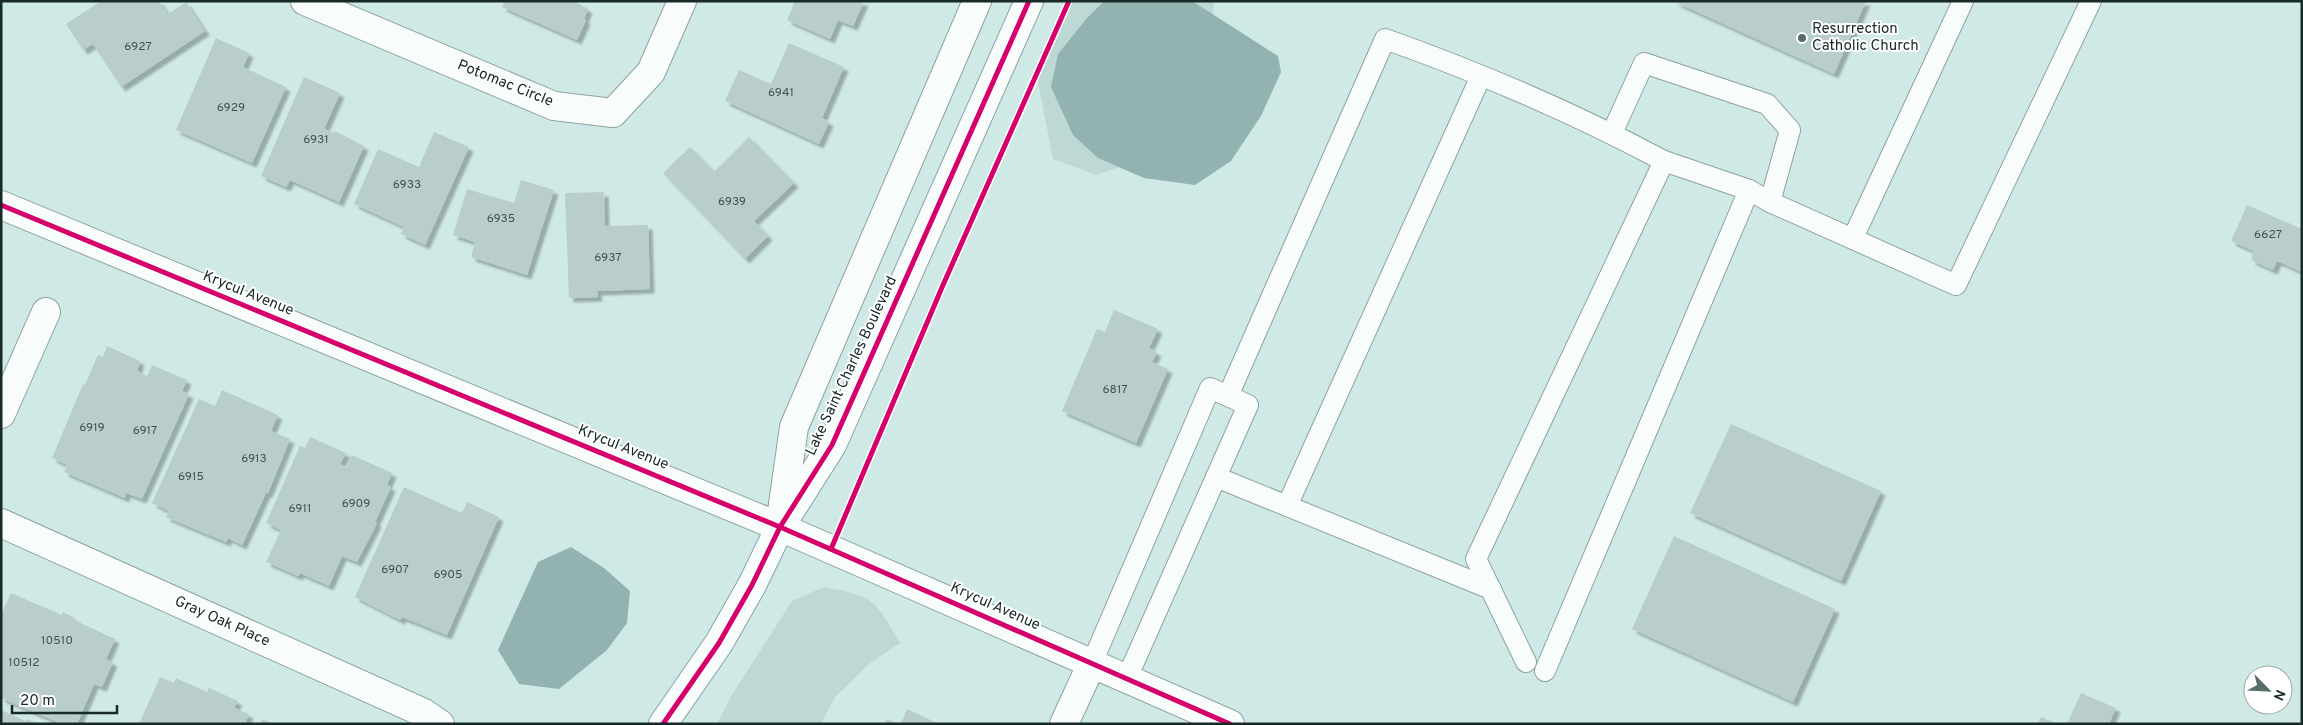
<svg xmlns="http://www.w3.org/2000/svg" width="2303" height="725" viewBox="0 0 2303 725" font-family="Overpass,sans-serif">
	<defs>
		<filter id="shadow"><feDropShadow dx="4.5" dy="4.5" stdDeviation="1" flood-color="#0004"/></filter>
	</defs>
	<rect width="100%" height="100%" fill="#cfe9e7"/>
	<g fill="#bed8d6">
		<path d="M 1071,1 L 1104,1 L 1087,18 L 1098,158 L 1119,167 L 1096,175 L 1053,159 L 1037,77 Z"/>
		<path d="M 1192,1 L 1214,1 L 1213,15 Z"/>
		<path d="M 824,587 C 874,596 875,599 900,643 L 869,664 L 835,697 L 821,724 L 717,724 L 733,693 L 792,601 Z"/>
	</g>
	<g fill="#92b3b0">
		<path d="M 1104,1 L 1192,1 L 1278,56 L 1281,72 L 1261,116 L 1231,161 L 1195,185 L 1144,178 L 1098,158 L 1073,135 L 1051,87 L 1058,54 L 1087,18 Z"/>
		<path d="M 571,547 L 604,568 L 630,591 L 627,623 L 607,650 L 559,689 L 519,684 L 498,650 L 538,562 Z"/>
	</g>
	<g fill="#b9cecc" filter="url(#shadow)">
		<path d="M 101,1 L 159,1 L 168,14 L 186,2 L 205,31 L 121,87 L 93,44 L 83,50 L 66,24 Z"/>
		<path d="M 505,1 L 574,1 L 588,9 L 584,19 L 586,20 L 577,40 L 502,7 Z"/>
		<path d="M 795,1 L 864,1 L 853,26 L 838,20 L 830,39 L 787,20 Z"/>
		<path d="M 1673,1 L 1866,1 L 1834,74 Z"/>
		<path d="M 216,38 L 249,53 L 243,67 L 286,87 L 252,163 L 176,130 Z"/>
		<path d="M 789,43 L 844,67 L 822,118 L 829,122 L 819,144 L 725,101 L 739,70 L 771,84 Z"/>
		<path d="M 304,77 L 340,93 L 324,129 L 334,133 L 335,131 L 364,146 L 339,202 L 290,180 L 286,187 L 261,176 Z"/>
		<path d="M 434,132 L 469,147 L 425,245 L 401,234 L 404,227 L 354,204 L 378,149 L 419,167 Z"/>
		<path d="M 749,137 L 794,183 L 754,221 L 768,236 L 745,259 L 663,173 L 690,147 L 714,172 Z"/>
		<path d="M 521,180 L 554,190 L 527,275 L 471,257 L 475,242 L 453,235 L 467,189 L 514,203 Z"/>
		<path d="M 604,192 L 605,226 L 648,225 L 650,289 L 597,291 L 598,297 L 569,298 L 565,193 Z"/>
		<path d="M 2247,205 L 2302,229 L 2302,272 L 2277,261 L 2273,270 L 2251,260 L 2254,251 L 2231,241 Z"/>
		<path d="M 1114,310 L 1158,329 L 1149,348 L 1157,352 L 1152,362 L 1168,369 L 1136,443 L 1062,411 L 1097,329 L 1105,332 Z"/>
		<path d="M 107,346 L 140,361 L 137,371 L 147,376 L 152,365 L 187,380 L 182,391 L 189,394 L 142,499 L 126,493 L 125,498 L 64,472 L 67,465 L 52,458 L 83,384 L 85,385 L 98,355 L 103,357 Z"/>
		<path d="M 222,390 L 278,415 L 271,431 L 290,439 L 268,493 L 266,493 L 242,545 L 228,538 L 226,542 L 166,517 L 169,511 L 152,503 L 199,399 L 215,406 Z"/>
		<path d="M 1731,424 L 1881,491 L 1841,581 L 1690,513 Z"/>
		<path d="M 310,437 L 346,453 L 340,464 L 347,467 L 352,455 L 392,473 L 387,485 L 391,487 L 375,522 L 377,523 L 357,562 L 342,556 L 329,586 L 300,573 L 298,576 L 266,562 L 281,530 L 266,523 L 300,446 L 305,448 Z"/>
		<path d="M 404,487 L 462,513 L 467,502 L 499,517 L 447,635 L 402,617 L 400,620 L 355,597 Z"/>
		<path d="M 1674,536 L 1835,609 L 1793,702 L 1632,629 Z"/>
		<path d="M 11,593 L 62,615 L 63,612 L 75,618 L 74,620 L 115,639 L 106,659 L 113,662 L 102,687 L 94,684 L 77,724 L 62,724 L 1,698 L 1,610 L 3,611 Z"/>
		<path d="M 160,677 L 174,683 L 176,678 L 207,692 L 209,688 L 238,701 L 234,708 L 249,714 L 245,724 L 139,724 Z"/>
		<path d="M 2081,693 L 2116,708 L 2109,724 L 2067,724 Z"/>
		<path d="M 907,709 L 939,724 L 901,724 Z"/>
		<path d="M 1,710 L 26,721 L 27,719 L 38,724 L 1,724 Z"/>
		<path d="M 2041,717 L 2057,724 L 2038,724 Z"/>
		<path d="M 262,719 L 273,724 L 260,724 Z"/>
		<path d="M 887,719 L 899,724 L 885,724 Z"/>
	</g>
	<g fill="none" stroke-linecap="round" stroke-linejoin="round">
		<defs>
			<g id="service">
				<path d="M 1612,133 L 1644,63 L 1767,104 L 1790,130 L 1770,202"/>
				<path d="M 1749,190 L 1770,202 L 1956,285 L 2091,1"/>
				<path d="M 1853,238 L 1963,1"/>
				<path d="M 1228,396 L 1385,39 C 1481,73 1574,113 1664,161"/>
				<path d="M 1216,477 L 1491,589"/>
				<path d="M 1287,506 L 1481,76"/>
				<path d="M 1526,662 L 1476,559 L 1664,161 L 1749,190 L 1545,671"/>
				<path d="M 1092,663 L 1210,388 L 1248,405 L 1127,678"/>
			</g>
			<g id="minor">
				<path d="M 305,1 L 554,106 L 613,113 L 651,72 L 682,1"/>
				<path d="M 1,414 L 46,312"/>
				<path d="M 781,518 L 794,427 L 977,1"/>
				<path d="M 1,523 L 424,713 L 440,724"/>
				<path d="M 663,724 L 719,643 L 752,585 L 780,527 L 832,445 L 1029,1"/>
				<path d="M 1064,724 L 1092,663"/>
			</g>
			<path id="tertiary" d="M 1,205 L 780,527 L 1230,724"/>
		</defs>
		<use href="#service" stroke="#8ea2a1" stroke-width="22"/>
		<use href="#minor" stroke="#8ea2a1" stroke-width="30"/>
		<use href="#tertiary" stroke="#8ea2a1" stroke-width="30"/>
		<use href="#service" stroke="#f8fcfb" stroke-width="20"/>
		<use href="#minor" stroke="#f8fcfb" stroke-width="28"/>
		<use href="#tertiary" stroke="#f8fcfb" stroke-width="28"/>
		<defs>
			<g id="cycleway">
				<path d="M 1,205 L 780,527 L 1230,724"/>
				<path d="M 831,549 L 943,285 L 1069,1"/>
				<path d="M 663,724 L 719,643 L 752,585 L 780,527 L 832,445 L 1029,1"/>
			</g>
		</defs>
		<use href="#cycleway" stroke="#fff" stroke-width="8"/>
		<use href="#cycleway" stroke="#d6006c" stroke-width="5"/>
	</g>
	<circle fill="#576d6b" stroke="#fff" stroke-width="2" cx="1802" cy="38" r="5"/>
	<g text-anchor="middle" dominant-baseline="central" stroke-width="4" stroke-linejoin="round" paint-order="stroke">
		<g font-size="12" fill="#405351">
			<text x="138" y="47">6927</text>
			<text x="781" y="93">6941</text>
			<text x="231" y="108">6929</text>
			<text x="316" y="140">6931</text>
			<text x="407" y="185">6933</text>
			<text x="732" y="202">6939</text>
			<text x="501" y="219">6935</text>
			<text x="2268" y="235">6627</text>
			<text x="608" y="258">6937</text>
			<text x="1115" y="390">6817</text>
			<text x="92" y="428">6919</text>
			<text x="145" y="431">6917</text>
			<text x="254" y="459">6913</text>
			<text x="191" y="477">6915</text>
			<text x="356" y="504">6909</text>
			<text x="300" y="509">6911</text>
			<text x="395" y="570">6907</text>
			<text x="448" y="575">6905</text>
			<text x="57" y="641">10510</text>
			<text x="24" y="663">10512</text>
		</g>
		<g font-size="15" fill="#172a28" stroke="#fff" text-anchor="start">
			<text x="1812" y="29">Resurrection<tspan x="1812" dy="17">Catholic Church</tspan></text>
		</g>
		<g font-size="15" fill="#172a28" stroke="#fff">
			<text transform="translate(505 84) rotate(22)">Potomac Circle</text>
			<text transform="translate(248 294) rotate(22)">Krycul Avenue</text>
			<text transform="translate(852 366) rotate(-65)">Lake Saint Charles Boulevard</text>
			<text transform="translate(623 448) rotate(22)">Krycul Avenue</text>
			<text transform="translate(995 607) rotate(24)">Krycul Avenue</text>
			<text transform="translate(222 622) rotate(24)">Gray Oak Place</text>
		</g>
	</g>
	<rect width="2303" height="725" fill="none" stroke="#172a28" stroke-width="5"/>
	<g transform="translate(2268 690) rotate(114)"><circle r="24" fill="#ffffff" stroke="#a2aaa9"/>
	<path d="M0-4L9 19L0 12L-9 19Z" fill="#576d6b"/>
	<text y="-8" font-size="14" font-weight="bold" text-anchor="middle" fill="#172a28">N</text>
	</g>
	<path d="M12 705v8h105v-8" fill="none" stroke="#172a28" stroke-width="2.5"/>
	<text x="20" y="705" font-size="15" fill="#172a28" stroke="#ffffff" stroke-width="4" paint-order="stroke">20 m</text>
</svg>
